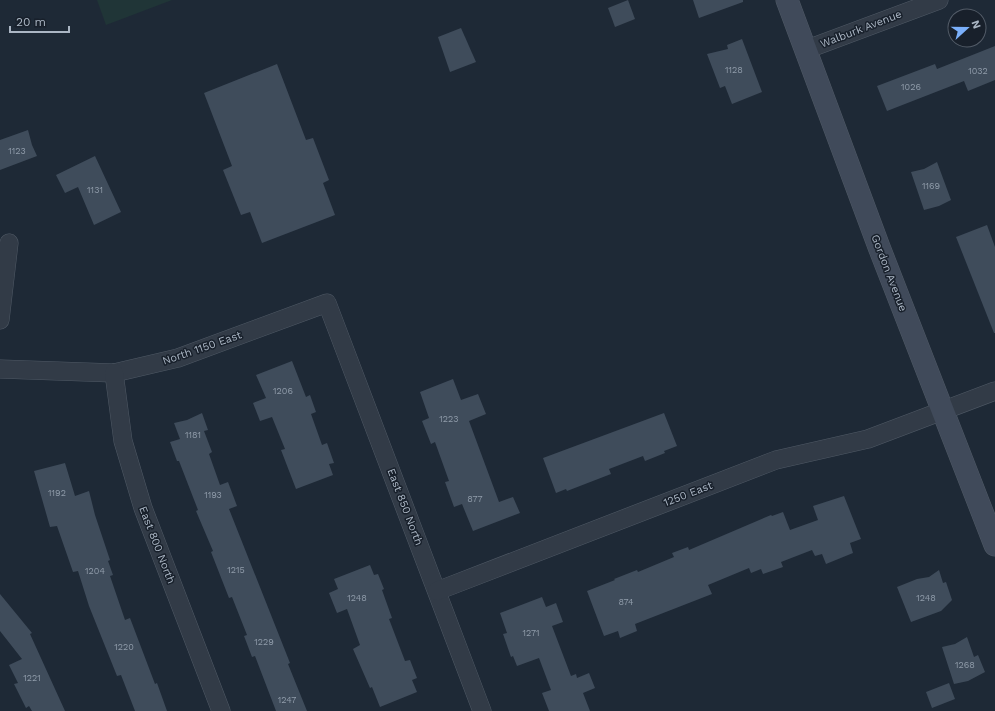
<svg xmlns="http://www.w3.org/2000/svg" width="995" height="711" viewBox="0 0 995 711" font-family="'Work Sans',sans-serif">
	<rect width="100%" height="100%" fill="#1e2936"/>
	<path fill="#203537" d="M 97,0 L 172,0 L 106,25 Z"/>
	<g fill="#3f4c5b">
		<path d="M 628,0 L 635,19 L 615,27 L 608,8 Z"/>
		<path d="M 693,0 L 743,0 L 743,2 L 699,18 Z"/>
		<path d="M 461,28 L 476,62 L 450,72 L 438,37 Z"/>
		<path d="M 742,39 L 762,92 L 732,104 L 725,86 L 720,88 L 707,54 L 728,49 L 727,45 Z"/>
		<path d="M 995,46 L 995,80 L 968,91 L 964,81 L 887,111 L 877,86 L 935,64 L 937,69 Z"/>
		<path d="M 277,64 L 306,140 L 313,138 L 329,180 L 323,183 L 335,215 L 262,243 L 250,212 L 241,215 L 223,170 L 232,166 L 204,93 Z"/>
		<path d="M 28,130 L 32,145 L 37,156 L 0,170 L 0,140 Z"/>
		<path d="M 95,156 L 121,212 L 94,225 L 78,187 L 65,193 L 56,175 Z"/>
		<path d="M 937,162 L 951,200 L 939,206 L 924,210 L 911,172 L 924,169 Z"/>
		<path d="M 987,225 L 995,247 L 995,333 L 994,333 L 956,237 Z"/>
		<path d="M 292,361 L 306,397 L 310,395 L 316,412 L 311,414 L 322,445 L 327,443 L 334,463 L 329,464 L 333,475 L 296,489 L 281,450 L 285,449 L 272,417 L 260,421 L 253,403 L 266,398 L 256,375 Z"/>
		<path d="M 453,379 L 461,400 L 478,394 L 486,414 L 469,421 L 499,502 L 513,497 L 520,513 L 473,531 L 462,504 L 454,507 L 445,482 L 449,481 L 435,442 L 431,444 L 422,421 L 429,418 L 420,392 Z"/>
		<path d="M 202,413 L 208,430 L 204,431 L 212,452 L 209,454 L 220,485 L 228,482 L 237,506 L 229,509 L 290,663 L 288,664 L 307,711 L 276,711 L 255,656 L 252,657 L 244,636 L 247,635 L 232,597 L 229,598 L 211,552 L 213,551 L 196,511 L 198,510 L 179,461 L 177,461 L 170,442 L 180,439 L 174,423 L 187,420 Z"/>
		<path d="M 664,413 L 677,446 L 664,451 L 665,453 L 645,461 L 643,456 L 609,469 L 611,474 L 567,491 L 566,489 L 556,493 L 543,458 Z"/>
		<path d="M 65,463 L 75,496 L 89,491 L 95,515 L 110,560 L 108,561 L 113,575 L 110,576 L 125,620 L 130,618 L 155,684 L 157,683 L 167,711 L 135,711 L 121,675 L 117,676 L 89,606 L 78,571 L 73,572 L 57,526 L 50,527 L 34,471 Z"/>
		<path d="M 844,496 L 861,539 L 850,543 L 853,553 L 826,564 L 822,554 L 815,556 L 812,550 L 781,562 L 783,567 L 763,574 L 761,569 L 751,573 L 749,568 L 708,585 L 712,594 L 635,624 L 637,631 L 620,638 L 618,631 L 604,636 L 587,591 L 615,580 L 614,579 L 637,570 L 638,572 L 674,557 L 672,553 L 688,547 L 689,550 L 771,515 L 772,516 L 783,512 L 790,530 L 818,520 L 813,506 Z"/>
		<path d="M 370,565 L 374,575 L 378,574 L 384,589 L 382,590 L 392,618 L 389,619 L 405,661 L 410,660 L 417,678 L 412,680 L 417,692 L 380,707 L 372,687 L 370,688 L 353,649 L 360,645 L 347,609 L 337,613 L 329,593 L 338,589 L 334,579 Z"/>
		<path d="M 939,570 L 943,583 L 946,582 L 952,600 L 941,611 L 911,622 L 897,587 L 917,579 L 929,577 Z"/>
		<path d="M 0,594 L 32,633 L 30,634 L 65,711 L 32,711 L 29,706 L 26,708 L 14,684 L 18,683 L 9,665 L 22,659 L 0,631 Z"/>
		<path d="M 542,597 L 546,607 L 556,603 L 563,622 L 552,626 L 571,676 L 576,674 L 577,678 L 589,673 L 595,688 L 583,693 L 590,711 L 549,711 L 542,693 L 551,690 L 539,658 L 517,666 L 513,656 L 511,657 L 503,634 L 507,633 L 500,613 Z"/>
		<path d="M 967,637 L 974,657 L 978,655 L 985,672 L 968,681 L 954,684 L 942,647 L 955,644 Z"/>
		<path d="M 949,683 L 955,699 L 932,708 L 926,692 Z"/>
	</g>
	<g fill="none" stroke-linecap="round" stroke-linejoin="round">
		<defs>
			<g id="minor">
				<path d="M 805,50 L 939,0"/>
				<path d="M 0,320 L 9,243"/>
				<path d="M 0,369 L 114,373 L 178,358 L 327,303 L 482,711"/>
				<path d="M 114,373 L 123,441 L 143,508 L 221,711"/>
				<path d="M 437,591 L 776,460 L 868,439 L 995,391"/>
			</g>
			<path id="secondary" d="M 787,0 L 879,247 L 995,545"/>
		</defs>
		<use href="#minor" stroke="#4f5965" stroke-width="19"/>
		<use href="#secondary" stroke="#4f5965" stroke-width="23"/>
		<use href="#minor" stroke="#323b47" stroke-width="18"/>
		<use href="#secondary" stroke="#404a5a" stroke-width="22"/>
	</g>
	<g text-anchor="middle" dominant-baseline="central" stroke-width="3" stroke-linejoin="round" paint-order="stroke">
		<g font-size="9" fill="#909caa">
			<text x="734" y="70">1128</text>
			<text x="978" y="71">1032</text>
			<text x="911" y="87">1026</text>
			<text x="17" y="151">1123</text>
			<text x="931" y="186">1169</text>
			<text x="95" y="190">1131</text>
			<text x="283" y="391">1206</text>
			<text x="449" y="419">1223</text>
			<text x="193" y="435">1181</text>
			<text x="57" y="493">1192</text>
			<text x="213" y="495">1193</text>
			<text x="475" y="499">877</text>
			<text x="236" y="570">1215</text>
			<text x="95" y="571">1204</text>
			<text x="357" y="598">1248</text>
			<text x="926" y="598">1248</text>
			<text x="626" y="602">874</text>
			<text x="531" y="633">1271</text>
			<text x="264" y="642">1229</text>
			<text x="124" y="647">1220</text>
			<text x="965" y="665">1268</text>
			<text x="32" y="678">1221</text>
			<text x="287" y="700">1247</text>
		</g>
		<g font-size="11" fill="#abb6c4" stroke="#18202b">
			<text transform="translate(861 29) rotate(-21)">Walburk Avenue</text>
			<text transform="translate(889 273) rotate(69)">Gordon Avenue</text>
			<text transform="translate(202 348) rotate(-19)">North 1150 East</text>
			<text transform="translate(688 494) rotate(-21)">1250 East</text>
			<text transform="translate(405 507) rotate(69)">East 850 North</text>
			<text transform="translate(157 545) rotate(69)">East 800 North</text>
		</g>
	</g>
	<g transform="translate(967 28) rotate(69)"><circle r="19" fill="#18202b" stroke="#535c68"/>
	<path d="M0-3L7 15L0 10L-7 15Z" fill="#7aaffa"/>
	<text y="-6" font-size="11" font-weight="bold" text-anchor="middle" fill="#abb6c4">N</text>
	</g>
	<path d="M10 26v6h59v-6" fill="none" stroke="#abb6c4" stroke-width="2"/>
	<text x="16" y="26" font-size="12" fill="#abb6c4" stroke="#18202b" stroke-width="3" paint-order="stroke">20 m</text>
</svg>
